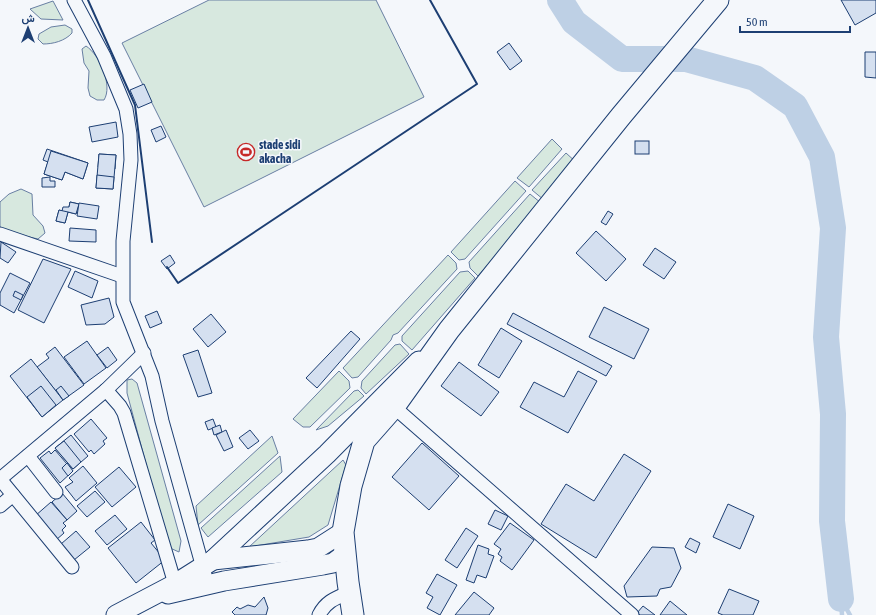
<svg xmlns="http://www.w3.org/2000/svg" width="876" height="615" viewBox="0 0 876 615" font-family="'Asap Condensed',Vazirmatn,sans-serif">
	<rect width="100%" height="100%" fill="#f4f7fb"/>
	<g fill="#d7e8df" stroke="#687fa3">
		<path d="M 209,0 L 376,0 L 424,97 L 204,207 L 122,43 Z"/>
		<path d="M 53,1 L 63,20 L 41,19 L 30,9 Z"/>
		<path d="M 65,25 L 72,29 L 72,33 C 65,41 53,44 43,44 L 38,39 L 39,34 L 51,27 Z"/>
		<path d="M 86,46 C 100,55 113,86 104,100 L 97,100 L 90,96 L 88,88 L 89,71 L 84,63 L 82,49 Z"/>
		<path d="M 552,139 L 562,149 L 529,187 L 517,178 Z"/>
		<path d="M 566,153 L 577,163 L 544,200 L 532,190 Z"/>
		<path d="M 515,181 L 526,191 L 465,259 L 459,260 L 451,252 Z"/>
		<path d="M 21,189 L 32,194 L 33,215 L 43,226 L 45,233 L 38,239 L 12,233 L 0,227 L 0,202 L 9,194 Z"/>
		<path d="M 530,194 L 541,203 L 478,276 L 470,268 L 469,262 Z"/>
		<path d="M 448,255 L 456,263 L 457,269 L 398,333 L 393,335 L 391,340 L 358,377 L 352,378 L 343,368 Z"/>
		<path d="M 468,271 L 475,278 L 412,350 L 402,341 L 402,336 L 460,272 Z"/>
		<path d="M 400,344 L 409,354 L 366,394 L 361,388 L 362,381 L 395,345 Z"/>
		<path d="M 339,371 L 349,381 L 350,388 L 310,427 L 303,427 L 293,419 Z"/>
		<path d="M 132,379 L 137,383 L 181,541 L 179,552 L 170,548 L 167,542 L 127,393 L 127,380 Z"/>
		<path d="M 358,390 L 364,396 L 328,426 L 316,430 L 354,391 Z"/>
		<path d="M 272,436 L 278,453 L 198,525 L 196,506 Z"/>
		<path d="M 280,456 L 282,472 L 208,537 L 201,528 Z"/>
		<path d="M 343,460 L 346,465 L 328,525 L 309,537 L 249,547 Z"/>
	</g>
	<g fill="none" stroke-linecap="round" stroke-linejoin="round">
		<g stroke="#bed0e5" stroke-width="4.5">
			<path d="M 841,599 L 850,615"/>
			<path d="M 841,601 L 842,615"/>
		</g>
		<path stroke="#bed0e5" stroke-width="26" d="M 560,0 L 574,22 L 622,59 L 686,59 L 755,78 L 795,106 L 822,157 L 833,228 L 826,337 L 833,414 L 832,521 L 841,599"/>
	</g>
	<g fill="#d5e0f0" stroke="#1d3f73">
		<path d="M 841,0 L 876,0 L 876,13 L 855,25 Z"/>
		<path d="M 509,43 L 522,61 L 510,70 L 497,52 Z"/>
		<path d="M 865,52 L 876,52 L 876,78 L 865,77 Z"/>
		<path d="M 144,84 L 152,102 L 138,108 L 130,90 Z"/>
		<path d="M 116,122 L 118,137 L 92,142 L 89,127 Z"/>
		<path d="M 161,126 L 166,137 L 156,142 L 151,130 Z"/>
		<rect x="635" y="141" width="14" height="13"/>
		<path d="M 47,149 L 88,163 L 83,179 L 65,172 L 62,180 L 44,174 L 48,162 L 43,160 Z"/>
		<path d="M 51,151 L 88,163 L 83,179 L 65,172 L 62,180 L 44,174 Z"/>
		<path d="M 99,154 L 116,155 L 115,169 L 98,167 Z"/>
		<path d="M 99,154 L 116,155 L 113,189 L 96,188 Z"/>
		<path d="M 97,175 L 114,177 L 113,189 L 96,188 Z"/>
		<path d="M 50,177 L 50,181 L 55,181 L 55,187 L 42,187 L 42,178 Z"/>
		<path d="M 70,202 L 79,204 L 76,214 L 68,212 Z"/>
		<path d="M 70,202 L 79,204 L 76,214 L 68,212 L 65,223 L 56,221 L 59,210 L 62,211 L 63,207 L 69,207 Z"/>
		<path d="M 79,203 L 99,206 L 97,219 L 77,216 Z"/>
		<path d="M 59,210 L 68,212 L 65,223 L 56,221 Z"/>
		<path d="M 608,211 L 613,214 L 606,225 L 601,222 Z"/>
		<path d="M 70,228 L 96,230 L 96,242 L 69,241 Z"/>
		<path d="M 596,231 L 626,259 L 606,281 L 576,253 Z"/>
		<path d="M 1,242 L 16,252 L 8,263 L 0,258 Z"/>
		<path d="M 655,248 L 676,262 L 664,279 L 643,265 Z"/>
		<path d="M 170,255 L 175,263 L 167,269 L 161,261 Z"/>
		<path d="M 43,259 L 71,269 L 44,323 L 18,310 Z"/>
		<path d="M 75,271 L 98,281 L 92,298 L 68,287 Z"/>
		<path d="M 10,273 L 30,283 L 14,313 L 0,305 L 0,293 Z"/>
		<path d="M 15,291 L 23,295 L 21,300 L 13,296 Z"/>
		<path d="M 109,298 L 114,317 L 105,324 L 86,325 L 81,305 Z"/>
		<path d="M 604,307 L 649,329 L 634,359 L 589,337 Z"/>
		<path d="M 157,311 L 162,323 L 150,328 L 145,316 Z"/>
		<path d="M 513,313 L 612,366 L 606,376 L 507,324 Z"/>
		<path d="M 211,314 L 226,332 L 208,347 L 193,329 Z"/>
		<path d="M 501,328 L 522,341 L 499,378 L 478,365 Z"/>
		<path d="M 351,331 L 360,339 L 317,388 L 306,378 Z"/>
		<path d="M 87,341 L 106,368 L 84,384 L 64,357 Z"/>
		<path d="M 55,347 L 84,385 L 63,400 L 37,367 L 49,358 L 46,354 Z"/>
		<path d="M 108,347 L 117,360 L 107,368 L 97,355 Z"/>
		<path d="M 198,350 L 212,393 L 198,397 L 183,355 Z"/>
		<path d="M 31,359 L 63,400 L 42,417 L 10,376 Z"/>
		<path d="M 459,362 L 499,392 L 481,416 L 441,386 Z"/>
		<path d="M 578,371 L 597,381 L 568,433 L 520,407 L 534,382 L 564,397 Z"/>
		<path d="M 41,386 L 56,405 L 42,417 L 27,397 Z"/>
		<path d="M 61,386 L 69,396 L 63,400 L 56,390 Z"/>
		<path d="M 91,419 L 107,438 L 103,441 L 105,444 L 94,454 L 91,450 L 89,452 L 74,434 Z"/>
		<path d="M 213,419 L 216,427 L 208,430 L 205,422 Z"/>
		<path d="M 220,425 L 222,432 L 214,435 L 212,428 Z"/>
		<path d="M 226,430 L 233,447 L 224,451 L 216,435 Z"/>
		<path d="M 250,430 L 259,441 L 248,449 L 239,438 Z"/>
		<path d="M 71,435 L 88,456 L 73,469 L 55,448 Z"/>
		<path d="M 64,441 L 81,462 L 73,469 L 55,448 Z"/>
		<path d="M 422,443 L 459,476 L 429,510 L 392,477 Z"/>
		<path d="M 55,450 L 73,471 L 60,483 L 40,458 L 49,451 L 51,454 Z"/>
		<path d="M 624,454 L 651,471 L 596,558 L 541,524 L 566,484 L 594,501 Z"/>
		<path d="M 67,463 L 73,471 L 68,476 L 62,468 Z"/>
		<path d="M 83,466 L 97,483 L 76,501 L 65,487 L 73,482 L 69,478 Z"/>
		<path d="M 119,467 L 136,487 L 112,507 L 95,487 Z"/>
		<path d="M 95,491 L 105,502 L 87,517 L 77,506 Z"/>
		<path d="M 62,493 L 77,511 L 67,520 L 52,502 Z"/>
		<path d="M 51,502 L 67,520 L 63,523 L 66,526 L 62,530 L 64,533 L 56,540 L 35,516 Z"/>
		<path d="M 728,504 L 754,516 L 740,549 L 713,537 Z"/>
		<path d="M 495,510 L 508,516 L 501,530 L 488,524 Z"/>
		<path d="M 115,515 L 127,529 L 107,545 L 95,531 Z"/>
		<path d="M 141,522 L 155,540 L 151,543 L 165,560 L 136,583 L 108,548 Z"/>
		<path d="M 510,523 L 534,540 L 512,570 L 500,561 L 502,557 L 498,554 L 501,549 L 494,544 Z"/>
		<path d="M 466,528 L 478,536 L 457,568 L 445,560 Z"/>
		<path d="M 76,531 L 90,547 L 74,560 L 61,544 Z"/>
		<path d="M 690,538 L 700,543 L 696,553 L 685,547 Z"/>
		<path d="M 478,545 L 489,549 L 488,554 L 494,556 L 486,578 L 477,575 L 474,583 L 466,580 Z"/>
		<path d="M 652,547 L 674,548 L 681,568 L 671,587 L 660,589 L 657,596 L 627,597 L 624,586 Z"/>
		<path d="M 437,574 L 457,585 L 440,615 L 427,608 L 433,597 L 426,593 Z"/>
		<path d="M 729,589 L 759,601 L 753,615 L 723,615 L 718,613 Z"/>
		<path d="M 474,592 L 494,608 L 489,615 L 455,615 Z"/>
		<path d="M 264,597 L 268,608 L 266,615 L 235,615 L 232,612 L 237,607 L 240,609 L 248,605 L 255,607 Z"/>
		<path d="M 670,601 L 687,615 L 660,615 Z"/>
		<path d="M 643,606 L 655,615 L 640,615 L 637,613 Z"/>
	</g>
	<g fill="none" stroke-linecap="round" stroke-linejoin="round">
		<defs>
			<g id="street">
				<path d="M 74,0 L 104,56 L 126,109 L 130,134 L 131,160 L 123,241 L 123,302 L 152,376 L 162,421 L 205,575"/>
				<path d="M 0,234 L 122,276"/>
				<path d="M 106,390 L 120,406 L 124,413 L 175,584"/>
				<path d="M 394,407 L 632,615"/>
				<path d="M 28,456 L 56,492"/>
				<path d="M 0,506 L 13,495"/>
				<path d="M 72,567 L 0,479 L 106,390 L 144,353"/>
				<path d="M 319,615 C 326,601 336,598 350,592"/>
			</g>
			<g id="secondary">
				<path d="M 213,560 L 308,550 L 318,548 L 343,532"/>
				<path d="M 168,594 L 224,581 L 323,565 L 333,563 L 345,554"/>
				<path d="M 116,615 L 175,584 L 213,560 L 327,454 L 419,361"/>
			</g>
			<path id="primary" d="M 353,615 L 348,582 L 343,532 L 351,486 L 364,441 L 394,407 L 449,330 L 621,116 L 718,0"/>
		</defs>
		<use href="#street" stroke="#1d3f73" stroke-width="15"/>
		<use href="#secondary" stroke="#1d3f73" stroke-width="21"/>
		<use href="#primary" stroke="#1d3f73" stroke-width="23"/>
		<use href="#street" stroke="#f4f7fb" stroke-width="13"/>
		<use href="#secondary" stroke="#f4f7fb" stroke-width="19"/>
		<use href="#primary" stroke="#f4f7fb" stroke-width="21"/>
		<g stroke="#1d3f73" stroke-width="2">
			<path d="M 88,0 L 135,105 L 152,242"/>
			<path d="M 167,267 L 178,283 L 477,84 L 430,0"/>
		</g>
	</g>
	<defs>
		<symbol id="stadium-ring" viewBox="-11 -11 22 22"><circle r="9.5" fill="#f4f7fb" stroke="#c62828" stroke-width="1.5"/><path d="M0-5a6.5 5 0 1 0 0 10a6.5 5 0 1 0 0-10ZM-3.5-1.8h7v3.6h-7Z" fill="#c62828"/></symbol>
	</defs>
	<g fill-rule="evenodd">
		<use href="#stadium-ring" x="236" y="142" width="20" height="20"/>
	</g>
	<g text-anchor="middle" dominant-baseline="central" stroke-width="3" stroke-linejoin="round" paint-order="stroke">
		<g font-size="12" font-weight="bold" fill="#1d3f73" stroke="#f4f7fb" text-anchor="start">
			<text x="259" y="145">stade sidi<tspan x="259" dy="14">akacha</tspan></text>
		</g>
	</g>
	<g transform="translate(28 28)" stroke="#f4f7fb" stroke-width="3" paint-order="stroke">
	<path d="M0-3L7 15L0 10L-7 15Z" fill="#1d3f73"/>
	<text y="-6" font-size="11" font-weight="bold" text-anchor="middle" fill="#1d3f73">ش</text>
	</g>
	<path d="M740 26v6h110v-6" fill="none" stroke="#1d3f73" stroke-width="2"/>
	<text x="746" y="26" font-size="12" fill="#1d3f73" stroke="#f4f7fb" stroke-width="3" paint-order="stroke">50 m</text>
</svg>
